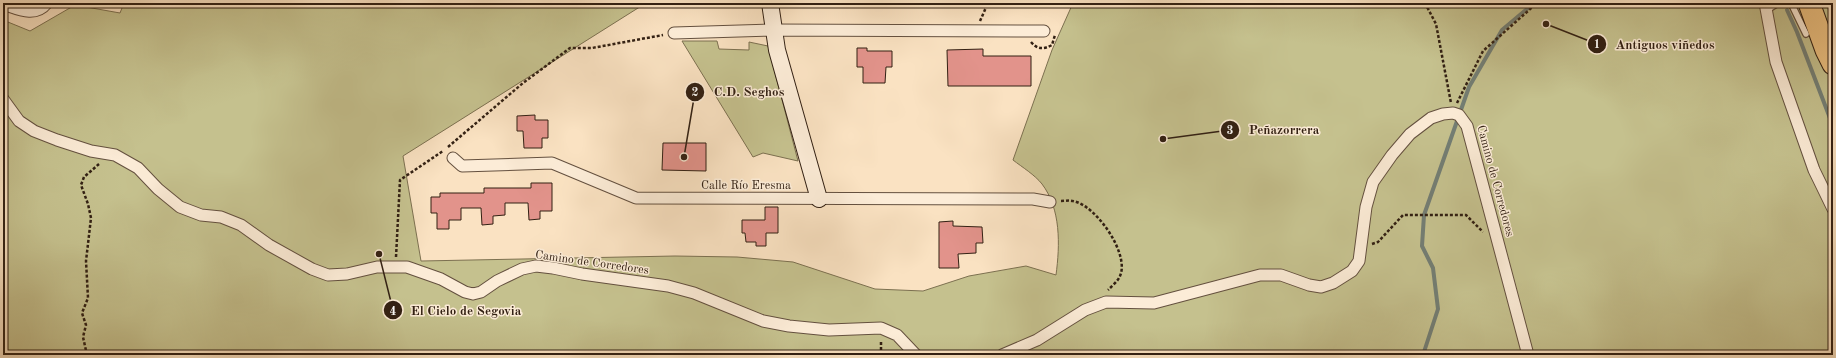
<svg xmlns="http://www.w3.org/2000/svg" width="1836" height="358" viewBox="0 0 1836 358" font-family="'Old Standard TT',serif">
	<rect width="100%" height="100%" fill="#fae2c2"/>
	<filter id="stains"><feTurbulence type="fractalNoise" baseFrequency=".005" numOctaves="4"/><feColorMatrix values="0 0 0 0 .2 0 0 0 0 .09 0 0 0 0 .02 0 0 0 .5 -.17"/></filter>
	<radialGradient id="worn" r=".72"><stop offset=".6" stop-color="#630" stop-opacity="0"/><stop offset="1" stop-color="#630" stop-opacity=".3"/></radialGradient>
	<g fill="#c5c18e" stroke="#7c7050">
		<path d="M 124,3 L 646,3 L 403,156 L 421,261 L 675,256 L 737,257 L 793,262 L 875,289 L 923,291 L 969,276 L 1026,266 L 1056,275 C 1060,245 1061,209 1042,184 C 1035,175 1022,167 1013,160 L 1052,50 L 1073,3 L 1833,3 L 1833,355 L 3,355 L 3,20 L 30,31 L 75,5 L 120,13 Z"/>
		<path d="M 682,41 L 717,41 L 719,49 L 749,50 L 749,42 L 768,46 L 798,161 L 763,153 L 753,157 Z"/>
	</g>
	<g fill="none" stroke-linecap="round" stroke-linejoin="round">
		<g stroke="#737e74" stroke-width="4">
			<path d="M 1787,10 L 1797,32 L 1833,126"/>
			<path d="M 1423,355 L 1438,309 L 1433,268 L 1422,246 L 1424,215 L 1469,87 L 1502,30 L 1534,3"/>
		</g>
	</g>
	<g fill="#e2938b" stroke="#322013">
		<path d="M 857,48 L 867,48 L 867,51 L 892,51 L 892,67 L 886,67 L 885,83 L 863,83 L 863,67 L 857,67 Z"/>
		<path d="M 983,49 L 983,56 L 1031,56 L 1031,86 L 948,86 L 947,50 Z"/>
		<path d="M 535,115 L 535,120 L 548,120 L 548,138 L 542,138 L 542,148 L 524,148 L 523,131 L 517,131 L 517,116 Z"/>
		<path d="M 663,143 L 706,143 L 706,171 L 662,170 Z"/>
		<path d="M 531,183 L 552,183 L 552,211 L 540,211 L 540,219 L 529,220 L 528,203 L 505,203 L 505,215 L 493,216 L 493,224 L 482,225 L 481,208 L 461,208 L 461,220 L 449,220 L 449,229 L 437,229 L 437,213 L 431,213 L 431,197 L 440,197 L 440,193 L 484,193 L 484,188 L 531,188 Z"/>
		<path d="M 765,207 L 778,207 L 778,233 L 766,233 L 766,246 L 756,246 L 756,242 L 746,242 L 745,233 L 742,233 L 742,220 L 765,220 Z"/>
		<path d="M 953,221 L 953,226 L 982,227 L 983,243 L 976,243 L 976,253 L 958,254 L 959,268 L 939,268 L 939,222 Z"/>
	</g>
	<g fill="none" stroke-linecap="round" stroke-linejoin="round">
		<defs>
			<g id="lane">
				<path d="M 1791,3 L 1806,34"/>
				<path d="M 1767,10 L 1778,3"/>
			</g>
			<g id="street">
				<path d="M 1765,3 L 1776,62 L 1814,170 L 1833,209"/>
				<path d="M 3,4 C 18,9 35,18 47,3"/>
				<path d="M 674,33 L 774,30 L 1044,31"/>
				<path d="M 3,99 L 19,121 L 34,131 L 57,140 L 91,151 L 115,155 L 138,168 L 158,189 L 180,207 L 201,215 L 221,217 L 241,225 L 269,245 L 312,269 L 328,275 L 347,274 L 377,267 L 407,267 L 441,279 L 465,292 L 473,294 L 481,292 L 497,281 L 522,269 L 536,266 L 553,268 L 582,274 L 668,286 L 694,293 L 763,321 L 789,326 L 829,330 L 881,328 L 897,335 L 916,355"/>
				<path d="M 453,158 L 462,166 L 552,163 L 636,198 L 1033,199 L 1050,202"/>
				<path d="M 1002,355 L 1037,340 L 1085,310 L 1106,302 L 1154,303 L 1260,275 L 1281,275 L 1309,285 L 1321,287 L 1333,283 L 1352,271 L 1359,261 L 1366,207 L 1373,182 L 1392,155 L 1410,134 L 1431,118 L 1443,114 L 1453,113 L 1459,115 L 1467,126 L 1528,355"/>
			</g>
			<path id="secondary" d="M 770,3 L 777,50 L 819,199"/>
			<path id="highway" d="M 1809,3 L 1826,50 L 1833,64"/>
		</defs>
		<use href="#lane" stroke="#64503f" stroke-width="8"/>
		<use href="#street" stroke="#64503f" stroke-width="13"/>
		<use href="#secondary" stroke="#322013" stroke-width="18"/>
		<use href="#highway" stroke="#322013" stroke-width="23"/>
		<g stroke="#322013" stroke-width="2.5" stroke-dasharray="3 2" stroke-linecap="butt">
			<path d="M 1425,3 L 1436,24 L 1451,103"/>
			<path d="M 980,21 L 988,3"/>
			<path d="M 1031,42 C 1037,49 1043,50 1052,45 L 1055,35"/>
			<path d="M 1457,103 L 1483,51 L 1537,3"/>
			<path d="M 448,147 L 523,83 L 570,48 L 592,48 L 663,35"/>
			<path d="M 1061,201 C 1065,201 1069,200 1073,201 C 1096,205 1130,254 1120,276 C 1118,281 1112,286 1108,290"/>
			<path d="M 1372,244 L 1378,242 L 1403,215 L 1466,215 L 1483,232"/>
			<path d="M 396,257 L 400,180 L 443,151"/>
			<path d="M 87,355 L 83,337 L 86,325 L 82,313 L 88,298 L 86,261 L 91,218 L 88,204 L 81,185 L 84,177 L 99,164"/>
			<path d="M 881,355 L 881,340"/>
		</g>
		<use href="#lane" stroke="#fcecd7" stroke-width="5.5"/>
		<use href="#street" stroke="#fcecd7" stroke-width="11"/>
		<use href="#secondary" stroke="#fcecd7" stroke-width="16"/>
		<use href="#highway" stroke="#edc181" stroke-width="21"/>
	</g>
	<g text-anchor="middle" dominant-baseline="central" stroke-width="3" stroke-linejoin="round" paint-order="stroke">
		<g font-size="12" fill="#322013" stroke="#fcecd7">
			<text transform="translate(1495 181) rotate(75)">Camino de Corredores</text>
			<text x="746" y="186">Calle Río Eresma</text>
			<text transform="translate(592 263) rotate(8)">Camino de Corredores</text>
		</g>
	</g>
	<path fill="none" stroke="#322013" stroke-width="1.5" d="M1546 24L1597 44M684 157L695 92M1163 139L1230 130M379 254L393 310"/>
	<g fill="#322013" stroke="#fcecd7" stroke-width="1.5">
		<circle cx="1546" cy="24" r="4"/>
		<circle cx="684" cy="157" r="4"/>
		<circle cx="1163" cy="139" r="4"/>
		<circle cx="379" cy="254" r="4"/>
		<circle cx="1597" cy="44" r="10"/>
		<circle cx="695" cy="92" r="10"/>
		<circle cx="1230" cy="130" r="10"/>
		<circle cx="393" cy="310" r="10"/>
	</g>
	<g font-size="12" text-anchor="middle" font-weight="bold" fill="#fff">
		<text x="1597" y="48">1</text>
		<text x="695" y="96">2</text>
		<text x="1230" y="134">3</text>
		<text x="393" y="315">4</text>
	</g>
	<g font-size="13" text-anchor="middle" font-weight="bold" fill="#322013" stroke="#fcecd7" stroke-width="3" stroke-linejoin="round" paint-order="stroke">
		<text x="1665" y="49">Antiguos viñedos</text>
		<text x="749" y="96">C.D. Seghos</text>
		<text x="1284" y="134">Peñazorrera</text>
		<text x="466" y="315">El Cielo de Segovia</text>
	</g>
	<rect width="1836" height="358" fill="none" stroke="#fae2c2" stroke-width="16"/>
	<rect x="4" y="4" width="1828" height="350" fill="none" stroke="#322013" stroke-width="2"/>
	<rect x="8" y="8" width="1820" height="342" fill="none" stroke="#322013"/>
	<rect width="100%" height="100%" filter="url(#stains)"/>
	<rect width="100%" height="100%" fill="url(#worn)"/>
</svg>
